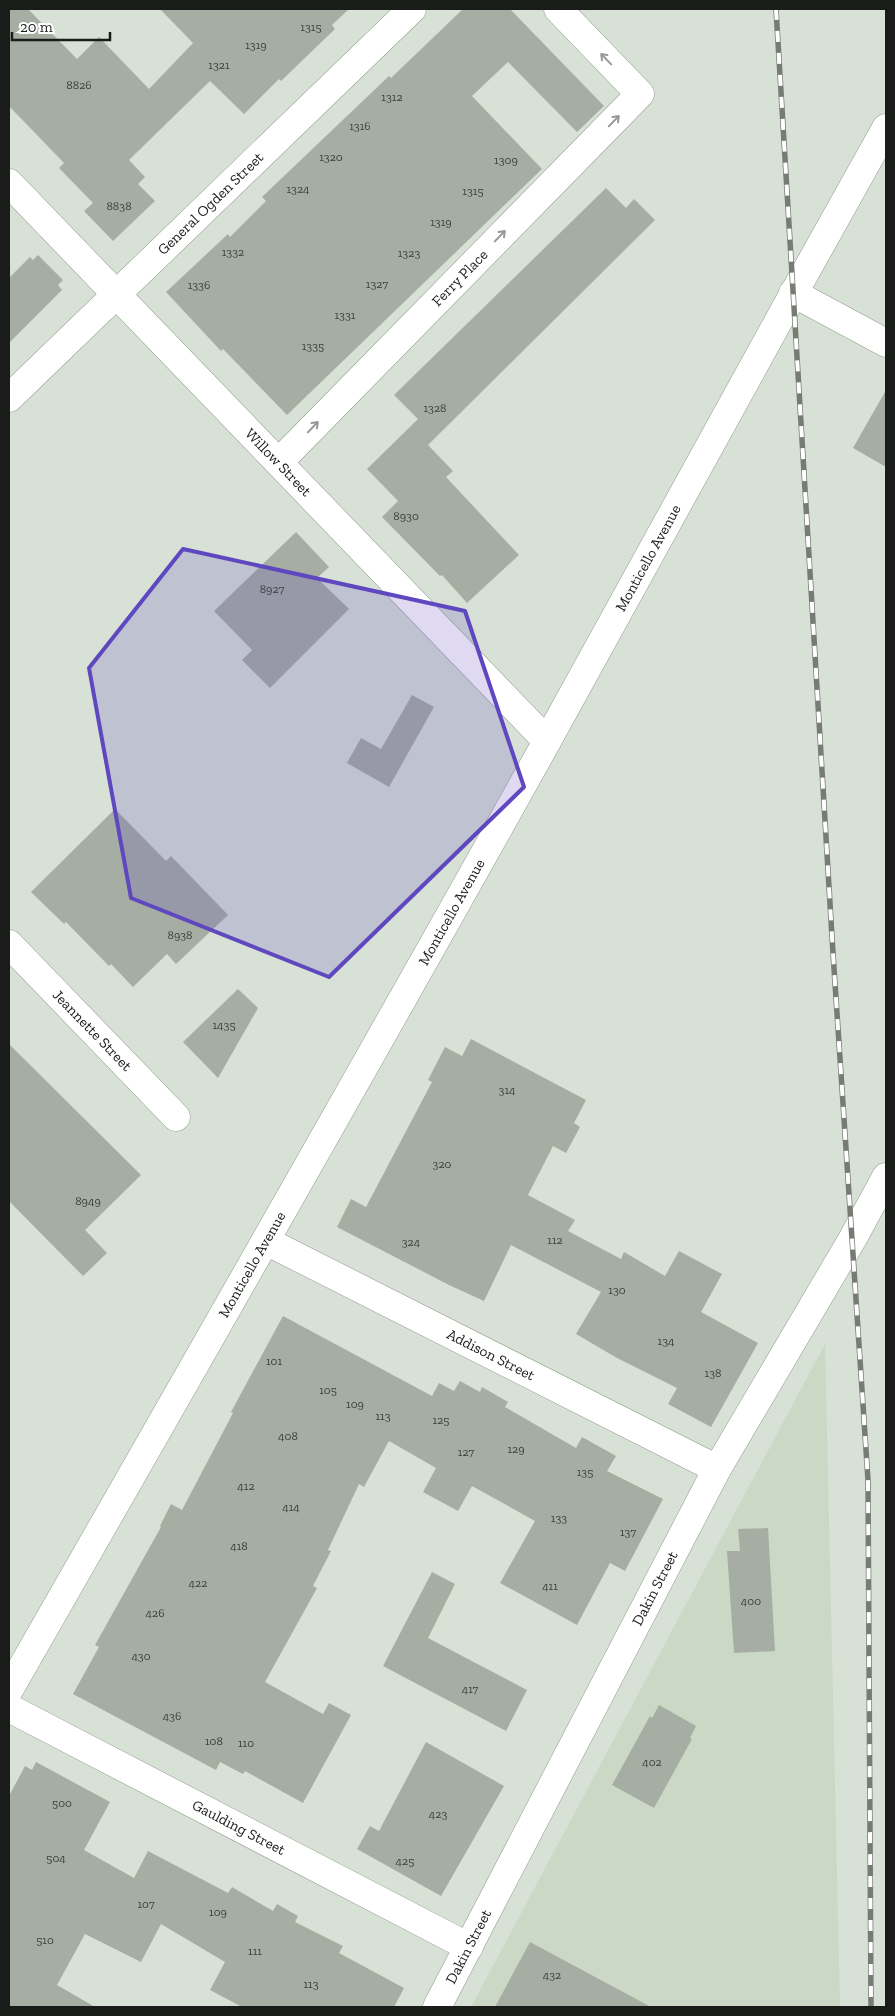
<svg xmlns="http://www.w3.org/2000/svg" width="895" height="2016" viewBox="0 0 895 2016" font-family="'Zilla Slab',serif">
	<rect width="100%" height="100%" fill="#d8e1d5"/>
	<path fill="#cad8c5" d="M 825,1344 L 840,2007 L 471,2007 Z"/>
	<g fill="#a6aea3">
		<path d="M 9,9 L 28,9 L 77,59 L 99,37 L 149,89 L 193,43 L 160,9 L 349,9 L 332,25 L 335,29 L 281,81 L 279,79 L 244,114 L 210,81 L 129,160 L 145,177 L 138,184 L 155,201 L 113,241 L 84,211 L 93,203 L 59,168 L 64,163 L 9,106 Z"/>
		<path d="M 463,9 L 510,9 L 604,106 L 577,132 L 508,62 L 472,96 L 542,169 L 287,415 L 223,349 L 221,351 L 166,292 L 228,234 L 230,237 L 266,201 L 262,197 L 389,76 L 391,78 Z"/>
		<path d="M 606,188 L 626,208 L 634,199 L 655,220 L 428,445 L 453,471 L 446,477 L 519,555 L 467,603 L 442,575 L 440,576 L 382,517 L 398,501 L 367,469 L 418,419 L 394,395 Z"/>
		<path d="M 38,255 L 63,280 L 58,285 L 62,290 L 9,343 L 9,278 L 30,257 L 33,260 Z"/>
		<path d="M 886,390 L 886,467 L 853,448 Z"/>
		<path d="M 296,532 L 329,567 L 317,578 L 349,609 L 270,688 L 242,660 L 252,650 L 214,611 Z"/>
		<path d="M 412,695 L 434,707 L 389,787 L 347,763 L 361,738 L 381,749 Z"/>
		<path d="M 115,809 L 166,861 L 171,856 L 228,915 L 176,964 L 167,954 L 133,987 L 111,964 L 109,966 L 66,922 L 64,924 L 31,892 Z"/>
		<path d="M 238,989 L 258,1008 L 218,1078 L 183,1042 Z"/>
		<path d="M 471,1039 L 586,1100 L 574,1123 L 580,1127 L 566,1153 L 553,1146 L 528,1195 L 575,1220 L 568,1231 L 621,1259 L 624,1252 L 665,1276 L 679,1251 L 722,1274 L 701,1312 L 758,1343 L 711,1427 L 668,1404 L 677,1388 L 617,1358 L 576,1334 L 601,1292 L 511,1245 L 484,1301 L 449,1285 L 337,1227 L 351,1199 L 366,1207 L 432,1082 L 428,1080 L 445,1047 L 462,1056 Z"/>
		<path d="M 9,1044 L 141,1175 L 85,1230 L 107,1253 L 83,1276 L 9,1201 Z"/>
		<path d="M 283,1316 L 432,1396 L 439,1383 L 454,1391 L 460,1381 L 480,1392 L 482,1387 L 508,1402 L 505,1407 L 576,1448 L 582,1437 L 616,1456 L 607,1471 L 663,1499 L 625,1571 L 610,1563 L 577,1625 L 500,1583 L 535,1521 L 472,1486 L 458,1511 L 423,1492 L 436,1468 L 389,1441 L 364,1487 L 359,1484 L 328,1550 L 331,1551 L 313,1586 L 317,1588 L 265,1682 L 323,1714 L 329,1703 L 351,1715 L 303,1803 L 245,1771 L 243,1774 L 220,1762 L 216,1770 L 73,1694 L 99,1647 L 95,1645 L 161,1527 L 160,1526 L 171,1504 L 182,1510 L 233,1413 L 231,1412 Z"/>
		<path d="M 768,1528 L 775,1651 L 734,1653 L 727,1551 L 740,1551 L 738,1529 Z"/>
		<path d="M 432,1572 L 455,1584 L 428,1638 L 527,1690 L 506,1731 L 383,1666 Z"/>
		<path d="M 659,1705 L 696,1726 L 690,1738 L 692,1739 L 654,1808 L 612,1785 L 650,1716 L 652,1718 Z"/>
		<path d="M 426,1742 L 504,1786 L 441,1896 L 357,1849 L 370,1826 L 379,1831 Z"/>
		<path d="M 36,1762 L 110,1802 L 84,1850 L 134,1878 L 148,1851 L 228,1893 L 232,1887 L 273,1911 L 277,1904 L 298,1916 L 295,1922 L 343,1946 L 339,1953 L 404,1988 L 394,2007 L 242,2007 L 210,1990 L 225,1962 L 161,1924 L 141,1962 L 85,1934 L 57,1985 L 95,2007 L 9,2007 L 9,1796 L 25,1766 L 32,1770 Z"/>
		<path d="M 530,1942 L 651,2007 L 495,2007 Z"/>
	</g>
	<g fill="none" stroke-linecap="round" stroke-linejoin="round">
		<defs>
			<g id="minor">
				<path id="s1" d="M 9,183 L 547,741"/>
				<path d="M 793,293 L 886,343"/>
				<path id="s2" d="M 9,398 L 412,9"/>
				<path id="s3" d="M 279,462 L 640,94 L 558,9"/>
				<path id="s4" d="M 9,944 L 176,1117"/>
				<path id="s5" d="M 266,1241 L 717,1469"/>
				<path id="s6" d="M 9,1690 C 189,1375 370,1060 546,743 C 660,538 771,332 886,128"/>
				<path id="s7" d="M 9,1708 L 469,1947"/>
				<path id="s8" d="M 437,2007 L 717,1469 L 853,1238 L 886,1177"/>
			</g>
		</defs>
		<use href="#minor" stroke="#939b90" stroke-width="29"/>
		<use href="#minor" stroke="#fff" stroke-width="28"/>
		<defs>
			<path id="rail" d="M 776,9 L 833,953 L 868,1480 L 871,2007"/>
		</defs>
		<use href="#rail" stroke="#767c74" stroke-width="5.5"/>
		<use href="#rail" stroke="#fff" stroke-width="4" stroke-dasharray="11" stroke-linecap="butt"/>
	</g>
	<defs><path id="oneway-shaft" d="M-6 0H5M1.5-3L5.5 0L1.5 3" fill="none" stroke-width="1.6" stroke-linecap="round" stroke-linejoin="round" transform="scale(1.25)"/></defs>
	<g stroke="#989997">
		<use href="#oneway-shaft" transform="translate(606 59) rotate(-134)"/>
		<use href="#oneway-shaft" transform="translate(614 121) rotate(-46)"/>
		<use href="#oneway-shaft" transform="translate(500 236) rotate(-46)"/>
		<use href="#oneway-shaft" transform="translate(313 427) rotate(-46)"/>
	</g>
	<path fill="#5f47c0" fill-opacity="0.2" stroke="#5f47c0" stroke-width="4" stroke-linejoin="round" d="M 183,549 L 465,611 L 524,787 L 329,977 L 131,898 L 89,668 Z"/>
	<g text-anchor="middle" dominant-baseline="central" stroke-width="5" stroke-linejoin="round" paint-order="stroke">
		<g font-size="12" fill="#3c403b">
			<text x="311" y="27">1315</text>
			<text x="256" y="45">1319</text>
			<text x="219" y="65">1321</text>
			<text x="79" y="85">8826</text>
			<text x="392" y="97">1312</text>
			<text x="360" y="126">1316</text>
			<text x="331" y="157">1320</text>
			<text x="506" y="160">1309</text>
			<text x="298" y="189">1324</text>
			<text x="473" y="191">1315</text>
			<text x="119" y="206">8838</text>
			<text x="441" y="222">1319</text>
			<text x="233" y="252">1332</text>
			<text x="409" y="253">1323</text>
			<text x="377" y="284">1327</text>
			<text x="199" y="285">1336</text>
			<text x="345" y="315">1331</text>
			<text x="313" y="346">1335</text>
			<text x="435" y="408">1328</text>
			<text x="406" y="516">8930</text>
			<text x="272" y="589">8927</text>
			<text x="180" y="935">8938</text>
			<text x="224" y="1025">1435</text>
			<text x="507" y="1090">314</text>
			<text x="442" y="1164">320</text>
			<text x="88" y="1201">8949</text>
			<text x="555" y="1240">112</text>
			<text x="411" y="1242">324</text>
			<text x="617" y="1290">130</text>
			<text x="666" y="1341">134</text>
			<text x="274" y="1361">101</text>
			<text x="713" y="1373">138</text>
			<text x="328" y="1390">105</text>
			<text x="355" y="1404">109</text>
			<text x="383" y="1416">113</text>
			<text x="441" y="1420">125</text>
			<text x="288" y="1436">408</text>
			<text x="516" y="1449">129</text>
			<text x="466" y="1452">127</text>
			<text x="585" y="1472">135</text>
			<text x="246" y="1486">412</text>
			<text x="291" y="1507">414</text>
			<text x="559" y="1518">133</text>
			<text x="628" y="1532">137</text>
			<text x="239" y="1546">418</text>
			<text x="198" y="1583">422</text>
			<text x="550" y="1586">411</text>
			<text x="751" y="1601">400</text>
			<text x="155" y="1613">426</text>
			<text x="141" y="1656">430</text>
			<text x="470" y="1689">417</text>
			<text x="172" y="1716">436</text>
			<text x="214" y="1741">108</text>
			<text x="246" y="1743">110</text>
			<text x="652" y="1762">402</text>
			<text x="62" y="1803">500</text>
			<text x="438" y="1814">423</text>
			<text x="56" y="1858">504</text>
			<text x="405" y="1861">425</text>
			<text x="146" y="1904">107</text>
			<text x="218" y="1912">109</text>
			<text x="45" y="1940">510</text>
			<text x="255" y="1951">111</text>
			<text x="552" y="1975">432</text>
			<text x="311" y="1984">113</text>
		</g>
		<g font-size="15" fill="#191c18" stroke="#fff">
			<text stroke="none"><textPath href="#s2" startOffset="280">General Ogden Street</textPath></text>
			<text stroke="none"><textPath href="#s3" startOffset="258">Ferry Place</textPath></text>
			<text stroke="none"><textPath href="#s1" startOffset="388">Willow Street</textPath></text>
			<text stroke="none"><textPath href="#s6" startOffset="1300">Monticello Avenue</textPath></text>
			<text stroke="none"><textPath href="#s6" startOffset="895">Monticello Avenue</textPath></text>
			<text stroke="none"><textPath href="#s4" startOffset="120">Jeannette Street</textPath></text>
			<text stroke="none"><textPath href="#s6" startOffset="490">Monticello Avenue</textPath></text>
			<text stroke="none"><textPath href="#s5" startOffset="252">Addison Street</textPath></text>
			<text stroke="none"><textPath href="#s8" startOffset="472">Dakin Street</textPath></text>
			<text stroke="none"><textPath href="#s7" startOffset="259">Gaulding Street</textPath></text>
			<text stroke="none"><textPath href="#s8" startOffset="68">Dakin Street</textPath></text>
		</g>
	</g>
	<rect width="895" height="2016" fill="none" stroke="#191c18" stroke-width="20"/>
	<path d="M12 32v8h98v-8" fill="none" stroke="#191c18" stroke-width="2.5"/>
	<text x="20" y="32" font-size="15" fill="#191c18" stroke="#ffffff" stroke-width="4" paint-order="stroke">20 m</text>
</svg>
